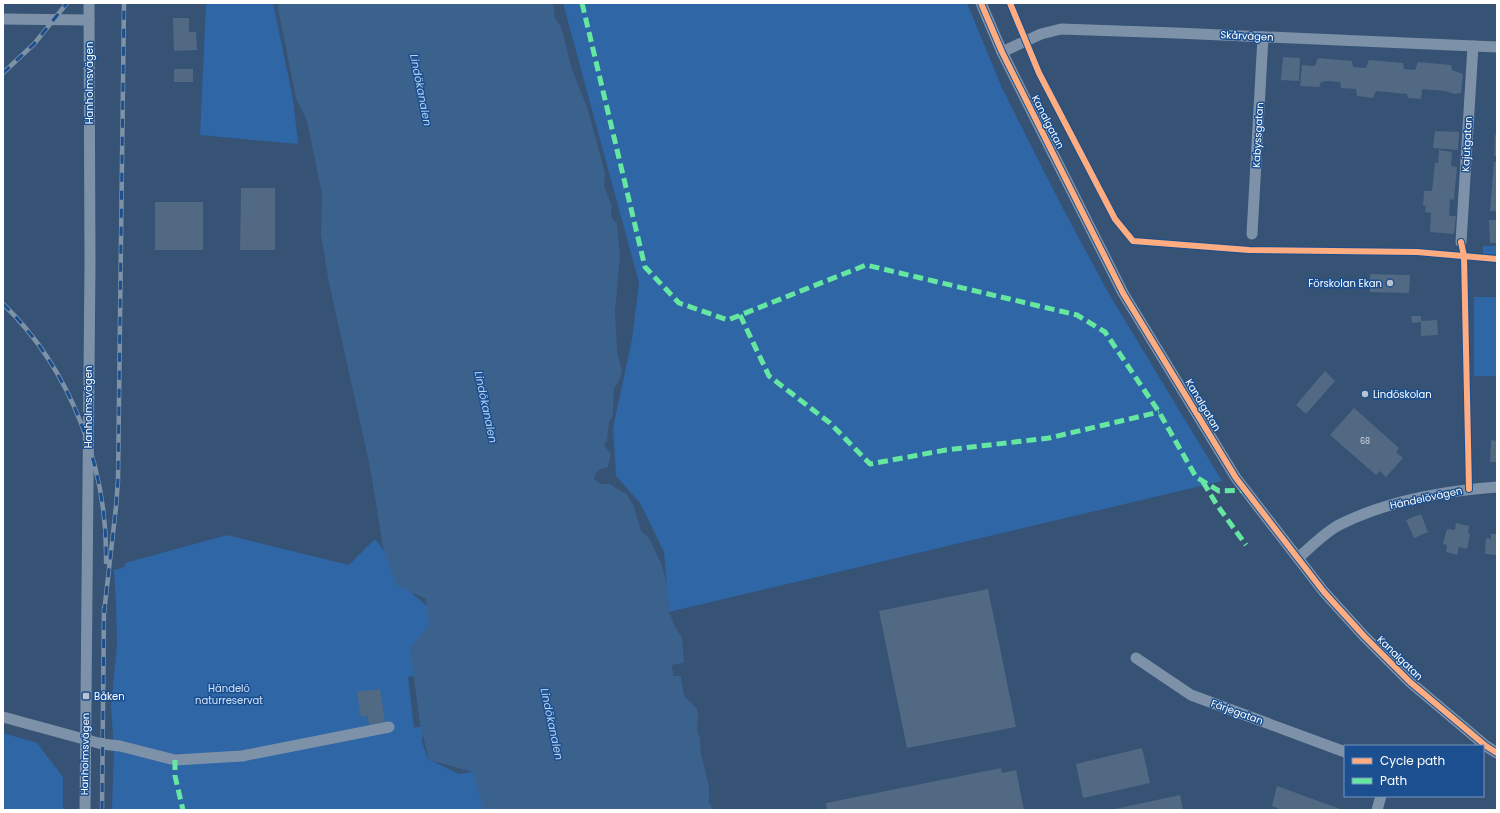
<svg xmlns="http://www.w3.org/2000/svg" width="1500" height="813" viewBox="0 0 1500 813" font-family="Poppins,sans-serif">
	<rect width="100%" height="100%" fill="#365274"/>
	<g fill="#2f66a5">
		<path d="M 206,3 L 273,3 L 293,99 L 298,144 L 200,135 Z"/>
		<path d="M 563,3 L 967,3 L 1002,88 L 1060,203 L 1109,294 L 1222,481 L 669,612 L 664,552 L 640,503 L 616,476 L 613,428 L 632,339 L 639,283 Z"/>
		<path d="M 1483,246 L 1497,246 L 1497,255 L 1483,254 Z"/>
		<rect x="1474" y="297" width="23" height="79"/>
		<path d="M 227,535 L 349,565 L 375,539 L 390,558 L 414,595 L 434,612 L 414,676 L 408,677 L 414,728 L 423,726 L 422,742 L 428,759 L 459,774 L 477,771 L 485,810 L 112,810 L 114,748 L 111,707 L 117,646 L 116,606 L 114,570 L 125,567 L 125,563 Z"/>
		<path d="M 3,733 L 37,743 L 63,777 L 63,810 L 3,810 Z"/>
	</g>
	<path fill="#3b618d" d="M 277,3 L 552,3 L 554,7 L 555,19 L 560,25 L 564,37 L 571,67 L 588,110 L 605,173 L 604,186 L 612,207 L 611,212 L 612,219 L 617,223 L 620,256 L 615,311 L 617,351 L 622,371 L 619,381 L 614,388 L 613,414 L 609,422 L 607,440 L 604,445 L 611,454 L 608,467 L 599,470 L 595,474 L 594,479 L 601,484 L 610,484 L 619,490 L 627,494 L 634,507 L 641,531 L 649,538 L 661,563 L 665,577 L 668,593 L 669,612 L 676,628 L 682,638 L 684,663 L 672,665 L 673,676 L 681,676 L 684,696 L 692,703 L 697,709 L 698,717 L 697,731 L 700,738 L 701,753 L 709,787 L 709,802 L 713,810 L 484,810 L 473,772 L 429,760 L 420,724 L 410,648 L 429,625 L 426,599 L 396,585 L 383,547 L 370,467 L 329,283 L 321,235 L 322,194 L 307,121 L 296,98 Z"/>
	<g fill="#526984">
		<path d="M 173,18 L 189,18 L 189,32 L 196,32 L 197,50 L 174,51 Z"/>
		<path d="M 1283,57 L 1300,58 L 1299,81 L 1281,80 Z"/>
		<path d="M 1318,58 L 1352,61 L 1353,67 L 1366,68 L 1369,60 L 1403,63 L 1404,69 L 1415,70 L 1418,62 L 1451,65 L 1452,70 L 1463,74 L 1461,93 L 1454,94 L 1446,91 L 1422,89 L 1421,99 L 1408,98 L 1407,94 L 1376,91 L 1373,98 L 1357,96 L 1356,89 L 1341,88 L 1340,82 L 1328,81 L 1321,82 L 1319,87 L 1300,86 L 1302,65 L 1315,66 Z"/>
		<rect x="174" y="69" width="19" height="13"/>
		<path d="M 1435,131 L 1459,132 L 1458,150 L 1433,148 Z"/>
		<path d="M 1495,135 L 1497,135 L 1497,156 L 1494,156 Z"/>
		<path d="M 1439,150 L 1452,152 L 1451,166 L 1457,167 L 1454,200 L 1450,199 L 1449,216 L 1456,216 L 1454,234 L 1430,232 L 1431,213 L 1425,212 L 1426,206 L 1423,206 L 1424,191 L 1432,191 L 1435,163 L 1438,163 Z"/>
		<path d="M 1494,162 L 1497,162 L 1497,211 L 1490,211 Z"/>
		<path d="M 241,188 L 275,188 L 275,250 L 240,250 Z"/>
		<rect x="155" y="202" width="48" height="48"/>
		<path d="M 1489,220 L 1497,220 L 1497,243 L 1490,243 Z"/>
		<path d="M 1370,274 L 1410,275 L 1409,293 L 1370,292 Z"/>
		<path d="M 1411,316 L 1421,316 L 1421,321 L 1437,320 L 1438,335 L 1421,336 L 1421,322 L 1412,323 Z"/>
		<path d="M 1325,371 L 1335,381 L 1306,414 L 1296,405 Z"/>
		<path d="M 1354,408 L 1399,448 L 1396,452 L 1403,458 L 1386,477 L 1380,471 L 1376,475 L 1330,435 Z"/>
		<path d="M 1491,440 L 1497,441 L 1497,462 L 1490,462 Z"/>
		<path d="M 1421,514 L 1428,532 L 1414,538 L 1406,520 Z"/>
		<path d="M 1456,523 L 1469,526 L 1468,533 L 1470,534 L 1467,549 L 1459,547 L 1457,555 L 1446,552 L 1447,545 L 1443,544 L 1447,529 L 1455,530 Z"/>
		<path d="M 1491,534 L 1497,534 L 1497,555 L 1485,554 L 1486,538 L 1491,539 Z"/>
		<path d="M 988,589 L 1016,727 L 907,748 L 879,611 Z"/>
		<path d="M 380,689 L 385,722 L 369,725 L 368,716 L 361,717 L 357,692 Z"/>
		<path d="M 1142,748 L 1150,783 L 1083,798 L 1076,764 Z"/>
		<path d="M 1001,768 L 1002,773 L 1016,770 L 1024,810 L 827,810 L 826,803 Z"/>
		<path d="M 1277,786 L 1343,810 L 1282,810 L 1272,806 Z"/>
		<path d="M 1180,795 L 1183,810 L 1115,810 L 1115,809 Z"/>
	</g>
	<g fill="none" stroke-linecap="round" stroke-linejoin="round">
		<g stroke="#7d92a8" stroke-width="11">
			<path d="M 981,3 L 1002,52 L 1123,293 L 1236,478 L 1324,592 L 1364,636 L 1410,682 L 1486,746 L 1497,753"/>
			<path d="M 3,19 L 89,20"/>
			<path d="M 1002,52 L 1041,34 L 1061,29 L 1176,33 L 1497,47"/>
			<path d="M 1252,234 L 1263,37"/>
			<path d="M 1461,242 L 1473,46"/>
			<path d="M 1298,558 C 1311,547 1326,531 1341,524 C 1389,500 1444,491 1497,487"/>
			<path d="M 1136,658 L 1191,695 L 1345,752"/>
			<path d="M 3,717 L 102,744 L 120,746 L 175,760 L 242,756 L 389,727"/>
			<path d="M 85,810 L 90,264 L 89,3"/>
			<path d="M 1377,810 L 1381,796"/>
		</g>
		<defs>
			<g id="rail">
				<path d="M 3,73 L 34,44 L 67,3"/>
				<path d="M 3,304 C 71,369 108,469 106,562"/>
				<path d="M 104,613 L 116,507 L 118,480 L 124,3"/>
				<path d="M 102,810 L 104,608"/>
			</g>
		</defs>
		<use href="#rail" stroke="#7e92a7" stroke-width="4.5"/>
		<use href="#rail" stroke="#1b4f8f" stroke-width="3" stroke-dasharray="9" stroke-linecap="butt"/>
		<g stroke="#66e7a1" stroke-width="5" stroke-dasharray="10 5" stroke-linecap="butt">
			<path d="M 582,3 L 645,267 L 679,303 L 728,320 L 866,265 L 1077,315 L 1105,332 L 1159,412 L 1196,477 L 1219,491 L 1245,490"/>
			<path d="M 740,315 L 769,376 L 830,423 L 870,464 L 946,450 L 1049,438 L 1159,412"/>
			<path d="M 1203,482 L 1217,505 L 1246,545"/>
			<path d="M 175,760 L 175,776 L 183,810"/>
		</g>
		<defs>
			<g id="cycleway">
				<path d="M 981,3 L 1002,52 L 1123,293 L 1236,478 L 1324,592 L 1364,636 L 1410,682 L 1486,746 L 1497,753"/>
				<path d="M 1010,3 L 1039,73 L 1115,219 L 1133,241 L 1249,250 L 1417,252 L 1497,259"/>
				<path d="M 1461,242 L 1464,256 L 1469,489"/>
			</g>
		</defs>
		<use href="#cycleway" stroke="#1b4f8f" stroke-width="8"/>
		<use href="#cycleway" stroke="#ffac80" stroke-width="6"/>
	</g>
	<g fill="#b9c2ce" stroke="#1b4f8f" stroke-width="1.5">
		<circle cx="1390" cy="283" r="4"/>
		<circle cx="1365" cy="394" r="4"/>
		<rect x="82" y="692" width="8" height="8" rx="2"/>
	</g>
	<g text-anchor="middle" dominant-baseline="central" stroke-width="3" stroke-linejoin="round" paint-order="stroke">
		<g font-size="8" fill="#d4dae0">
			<text x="1365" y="441">68</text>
		</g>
		<g font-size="10" fill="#fff" stroke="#1b4f8f">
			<text transform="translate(1247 36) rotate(3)">Skårvägen</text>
			<text transform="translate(89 83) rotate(-90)">Hanholmsvägen</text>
			<text transform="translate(1048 122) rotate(63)">Kanalgatan</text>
			<text transform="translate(1258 135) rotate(-87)">Kabyssgatan</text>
			<text transform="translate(1467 144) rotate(-87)">Kajutgatan</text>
			<text transform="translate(1203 405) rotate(59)">Kanalgatan</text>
			<text transform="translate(88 407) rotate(-90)">Hanholmsvägen</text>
			<text transform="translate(1426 498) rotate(-12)">Händelövägen</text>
			<text transform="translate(1400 658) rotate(44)">Kanalgatan</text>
			<text transform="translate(1237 712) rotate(20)">Färjegatan</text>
			<text transform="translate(85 754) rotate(-89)">Hanholmsvägen</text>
		</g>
		<g font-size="10" fill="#fff" stroke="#1b4f8f" text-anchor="start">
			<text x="1382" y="283" text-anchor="end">Förskolan Ekan</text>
			<text x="1373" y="394">Lindöskolan</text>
			<text x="94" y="696">Båken</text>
		</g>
		<g font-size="10" fill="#cfe3fa" stroke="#1b4f8f">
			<text x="229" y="688">Händelö<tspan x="229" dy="12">naturreservat</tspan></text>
		</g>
		<g font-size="11" font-style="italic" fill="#b5d3f5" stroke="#1b4f8f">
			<text transform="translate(421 90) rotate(79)">Lindökanalen</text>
			<text transform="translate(486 407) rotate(78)">Lindökanalen</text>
			<text transform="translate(552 724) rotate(78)">Lindökanalen</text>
		</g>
	</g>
	<rect width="1500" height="813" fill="none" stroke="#ffffff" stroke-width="8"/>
	<rect x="1344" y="745" width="140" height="52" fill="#1b4f8f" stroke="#7695bc"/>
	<rect x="1352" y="758" width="20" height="6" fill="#ffac80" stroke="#7695bc"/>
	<text x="1380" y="765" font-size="12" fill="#ffffff">Cycle path</text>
	<rect x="1352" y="778" width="20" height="6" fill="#66e7a1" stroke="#7695bc"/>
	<text x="1380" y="785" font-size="12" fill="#ffffff">Path</text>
</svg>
